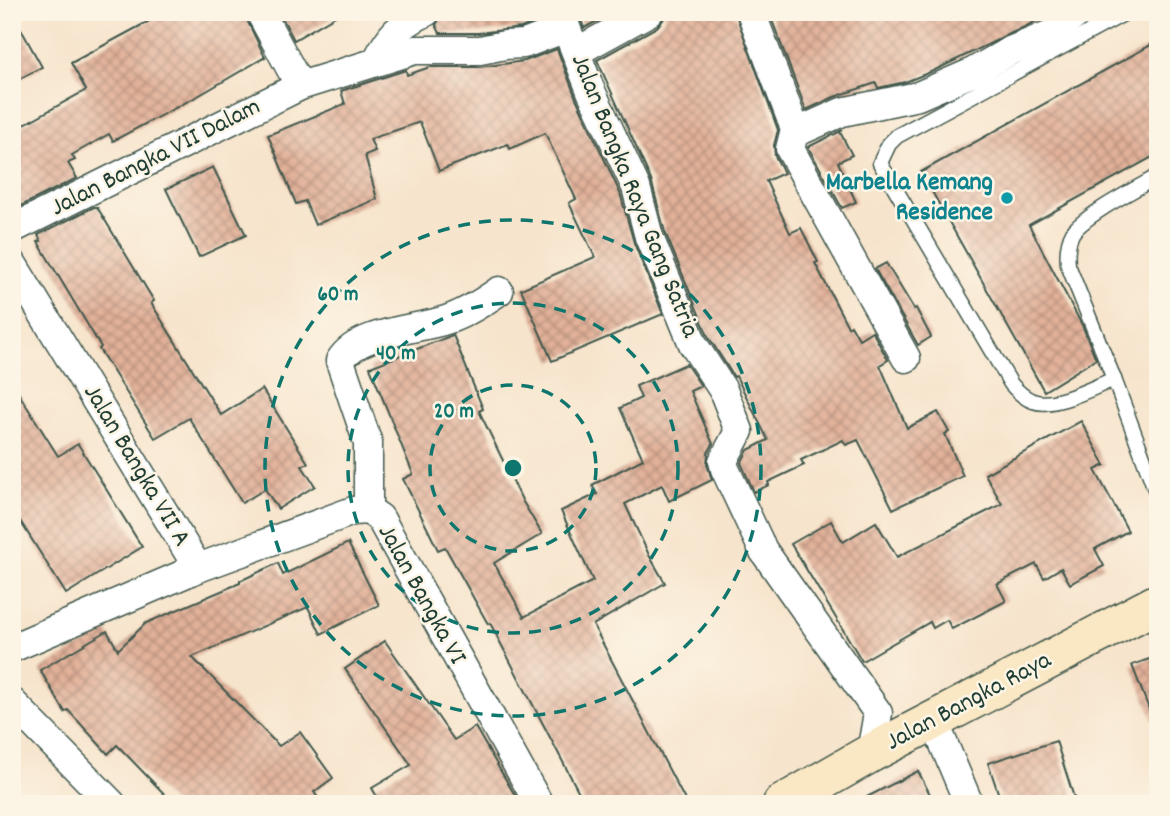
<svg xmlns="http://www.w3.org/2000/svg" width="1170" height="816" viewBox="0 0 1170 816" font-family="Dekko,sans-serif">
	<defs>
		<pattern id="building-cross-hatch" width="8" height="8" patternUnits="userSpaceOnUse" patternTransform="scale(1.75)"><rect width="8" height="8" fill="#e2b199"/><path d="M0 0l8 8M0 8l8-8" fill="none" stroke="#b7917e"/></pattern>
	</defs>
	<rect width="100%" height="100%" fill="#fcf5e5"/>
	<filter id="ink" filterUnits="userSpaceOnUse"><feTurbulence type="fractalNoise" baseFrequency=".0143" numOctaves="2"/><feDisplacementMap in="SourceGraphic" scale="14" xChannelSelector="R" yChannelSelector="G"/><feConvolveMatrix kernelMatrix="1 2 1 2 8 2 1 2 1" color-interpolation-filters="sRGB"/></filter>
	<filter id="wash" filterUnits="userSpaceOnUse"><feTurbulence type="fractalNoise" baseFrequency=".00686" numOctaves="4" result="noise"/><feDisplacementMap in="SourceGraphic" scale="28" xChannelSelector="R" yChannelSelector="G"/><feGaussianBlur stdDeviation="1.57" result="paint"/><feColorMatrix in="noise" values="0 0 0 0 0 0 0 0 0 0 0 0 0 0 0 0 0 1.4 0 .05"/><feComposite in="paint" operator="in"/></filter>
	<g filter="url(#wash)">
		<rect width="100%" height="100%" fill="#f7e4cc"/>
		<g id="blocks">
			<g fill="url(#building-cross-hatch)">
				<path d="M 149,12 L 243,12 L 265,57 L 198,96 L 113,141 L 109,134 L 72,155 L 75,160 L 68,163 L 77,178 L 21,206 L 12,191 L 12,131 L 86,90 L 71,63 L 153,19 Z"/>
				<path d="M 279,12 L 342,12 L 294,40 Z"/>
				<path d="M 443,12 L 544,12 L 545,18 L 521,28 L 478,33 L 440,33 L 436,25 Z"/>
				<path d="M 578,12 L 614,12 L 584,28 Z"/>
				<path d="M 666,12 L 735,12 L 778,130 L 774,145 L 775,156 L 784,173 L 766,181 L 790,233 L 801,228 L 818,262 L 815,263 L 848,327 L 851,325 L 859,339 L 872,331 L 888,360 L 880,365 L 907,428 L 938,412 L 949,432 L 945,434 L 963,476 L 893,509 L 858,440 L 846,445 L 843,440 L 801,460 L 804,465 L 768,482 L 769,485 L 754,492 L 741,463 L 748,450 L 768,440 L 736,376 L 734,377 L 708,336 L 665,232 L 651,180 L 597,60 L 657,27 L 663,20 Z"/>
				<path d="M 769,12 L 1046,12 L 1047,16 L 933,71 L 905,82 L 878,88 L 876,83 L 834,97 L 806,110 Z"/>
				<path d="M 12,13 L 42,67 L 12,83 Z"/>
				<path d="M 1158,41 L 1158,154 L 1029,225 L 1082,325 L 1096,359 L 1044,391 L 921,172 Z"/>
				<path d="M 557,49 L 576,98 L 620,193 L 634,243 L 663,314 L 552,361 L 521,289 L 595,257 L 569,203 L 576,199 L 545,133 L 510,149 L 508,144 L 439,171 L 420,122 L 370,139 L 375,151 L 365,155 L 377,199 L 315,225 L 305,201 L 296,204 L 268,135 L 345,104 L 341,91 L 406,70 L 407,75 L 430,67 L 480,67 L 525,61 Z"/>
				<path d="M 843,130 L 840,132 L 852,155 L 838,162 L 856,202 L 842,208 L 808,147 Z"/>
				<path d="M 213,167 L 246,235 L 199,257 L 166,189 Z"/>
				<path d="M 94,207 L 97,207 L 154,301 L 151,303 L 221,415 L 262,389 L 308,463 L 302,466 L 315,486 L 278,509 L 265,489 L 242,503 L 189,418 L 155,438 L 99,349 L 101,347 L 38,242 L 41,241 L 38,235 Z"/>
				<path d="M 886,263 L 914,309 L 916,308 L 931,337 L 918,345 L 875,269 Z"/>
				<path d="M 453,335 L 483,409 L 479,411 L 523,502 L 542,534 L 494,563 L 524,617 L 593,581 L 561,511 L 597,494 L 592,485 L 643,459 L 620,408 L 641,398 L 636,386 L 686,364 L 701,386 L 690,391 L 713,444 L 708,453 L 707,464 L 712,480 L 669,501 L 662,485 L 625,504 L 649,555 L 665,583 L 593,625 L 687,804 L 585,804 L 490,623 L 488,624 L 445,547 L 438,550 L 403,479 L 413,474 L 370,367 Z"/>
				<path d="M 12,383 L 58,456 L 78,444 L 142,547 L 66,594 L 12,508 Z"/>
				<path d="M 1081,421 L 1105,465 L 1095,470 L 1128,531 L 1095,549 L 1104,566 L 1070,584 L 1061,568 L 1044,578 L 1036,564 L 997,584 L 1006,601 L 952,629 L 947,620 L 933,628 L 930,622 L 862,661 L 791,544 L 831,521 L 843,542 L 876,522 L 897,557 L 1002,504 L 985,474 Z"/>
				<path d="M 348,543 L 379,605 L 321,634 L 308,607 L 192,657 L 279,746 L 300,732 L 333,778 L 314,792 L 322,804 L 174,804 L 117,745 L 108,754 L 68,710 L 65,712 L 40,670 L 107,631 L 118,650 L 146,623 L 240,583 L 240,581 L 278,563 L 283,575 Z"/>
				<path d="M 385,641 L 454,740 L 475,727 L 520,804 L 381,804 L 372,788 L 411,765 L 345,669 Z"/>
				<path d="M 1158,656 L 1158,727 L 1156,727 L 1132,665 Z"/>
				<path d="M 1056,741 L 1076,804 L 1002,804 L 988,763 Z"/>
				<path d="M 918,771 L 935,804 L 853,804 Z"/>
			</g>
		</g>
	</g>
	<g filter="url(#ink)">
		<use href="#blocks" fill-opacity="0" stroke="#3f564b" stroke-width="2"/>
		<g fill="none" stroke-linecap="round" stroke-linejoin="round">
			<defs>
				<g id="lane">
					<path d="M 1158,176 C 1136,189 1088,213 1073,232 C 1067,242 1067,254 1068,265 L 1114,379 L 1158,497"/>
					<path d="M 1114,379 C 1094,387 1054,409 1033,401 C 1024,398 1017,391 1011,384 L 880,163 L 889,144 L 897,136 L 1127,12"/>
				</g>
				<g id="street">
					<path d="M 260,12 L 300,86"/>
					<path d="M 560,12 L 591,91 L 636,187 L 649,237 L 693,344 L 723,390 L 739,431 L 723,461 L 725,469 L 763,550 L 878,713 L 871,753"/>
					<path d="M 751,12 L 795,129 L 790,149 L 906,358"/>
					<path d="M 576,52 L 649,12"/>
					<path d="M 376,62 C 390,35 398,26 426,12"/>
					<path d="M 795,129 L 804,129 L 842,112 L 918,96 L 973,72 L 1010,51 L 1051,34 L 1079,12"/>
					<path d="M 12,229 L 300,86 L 415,50 L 480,50 L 505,45 L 524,44 L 566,28"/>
					<path d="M 12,263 L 198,568"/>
					<path d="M 368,510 L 368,443 L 340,361 C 357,331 416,330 446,320 C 465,314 482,303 499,291"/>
					<path d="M 12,648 L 198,568 L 353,511 L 368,510 L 380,518 L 539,804"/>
					<path d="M 12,702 L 112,804"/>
					<path d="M 934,721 L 969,804"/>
				</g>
				<path id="secondary" d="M 782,804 L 871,753 L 1158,603"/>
			</defs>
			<use href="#lane" stroke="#3f564b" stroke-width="17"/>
			<use href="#street" stroke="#3f564b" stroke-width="31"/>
			<use href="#secondary" stroke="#3f564b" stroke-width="41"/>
			<use href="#lane" stroke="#fff" stroke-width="14"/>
			<use href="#street" stroke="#fff" stroke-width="28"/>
			<use href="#secondary" stroke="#fae7c3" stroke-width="38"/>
		</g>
	</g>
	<g fill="none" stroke="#0f766e" stroke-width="3.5" stroke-dasharray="12 9">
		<circle cx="513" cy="468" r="83"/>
		<circle cx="513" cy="468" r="165"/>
		<circle cx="513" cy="468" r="248"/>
	</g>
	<circle fill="#0f9aa8" stroke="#fcf5e5" stroke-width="2.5" cx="1007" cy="198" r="7"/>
	<g text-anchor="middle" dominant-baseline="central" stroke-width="5" stroke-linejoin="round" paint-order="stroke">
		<g font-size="26" fill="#1f3d34" stroke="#fcf5e5">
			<text transform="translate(156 158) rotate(-27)">Jalan Bangka VII Dalam</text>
			<text transform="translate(634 196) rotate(68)">Jalan Bangka Raya Gang Satria</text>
			<text transform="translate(136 466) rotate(59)">Jalan Bangka VII A</text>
			<text transform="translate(421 595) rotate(61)">Jalan Bangka VI</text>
			<text transform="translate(969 702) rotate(-28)">Jalan Bangka Raya</text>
		</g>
		<g font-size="26" font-weight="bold" fill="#0d838f" stroke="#fcf5e5" text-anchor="end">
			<text x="993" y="183">Marbella Kemang<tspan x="993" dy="30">Residence</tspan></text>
		</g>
	</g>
	<circle cx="513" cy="468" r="10" fill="#0f766e" stroke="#fcf5e5" stroke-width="3.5"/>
	<g font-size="21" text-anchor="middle" font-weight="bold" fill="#0f766e" stroke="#fcf5e5" stroke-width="5" stroke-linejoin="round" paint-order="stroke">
		<text x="338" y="300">60 m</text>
		<text x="396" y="359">40 m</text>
		<text x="454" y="417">20 m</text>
	</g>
	<rect width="1170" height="816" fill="none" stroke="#fcf5e5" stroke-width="42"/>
</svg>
